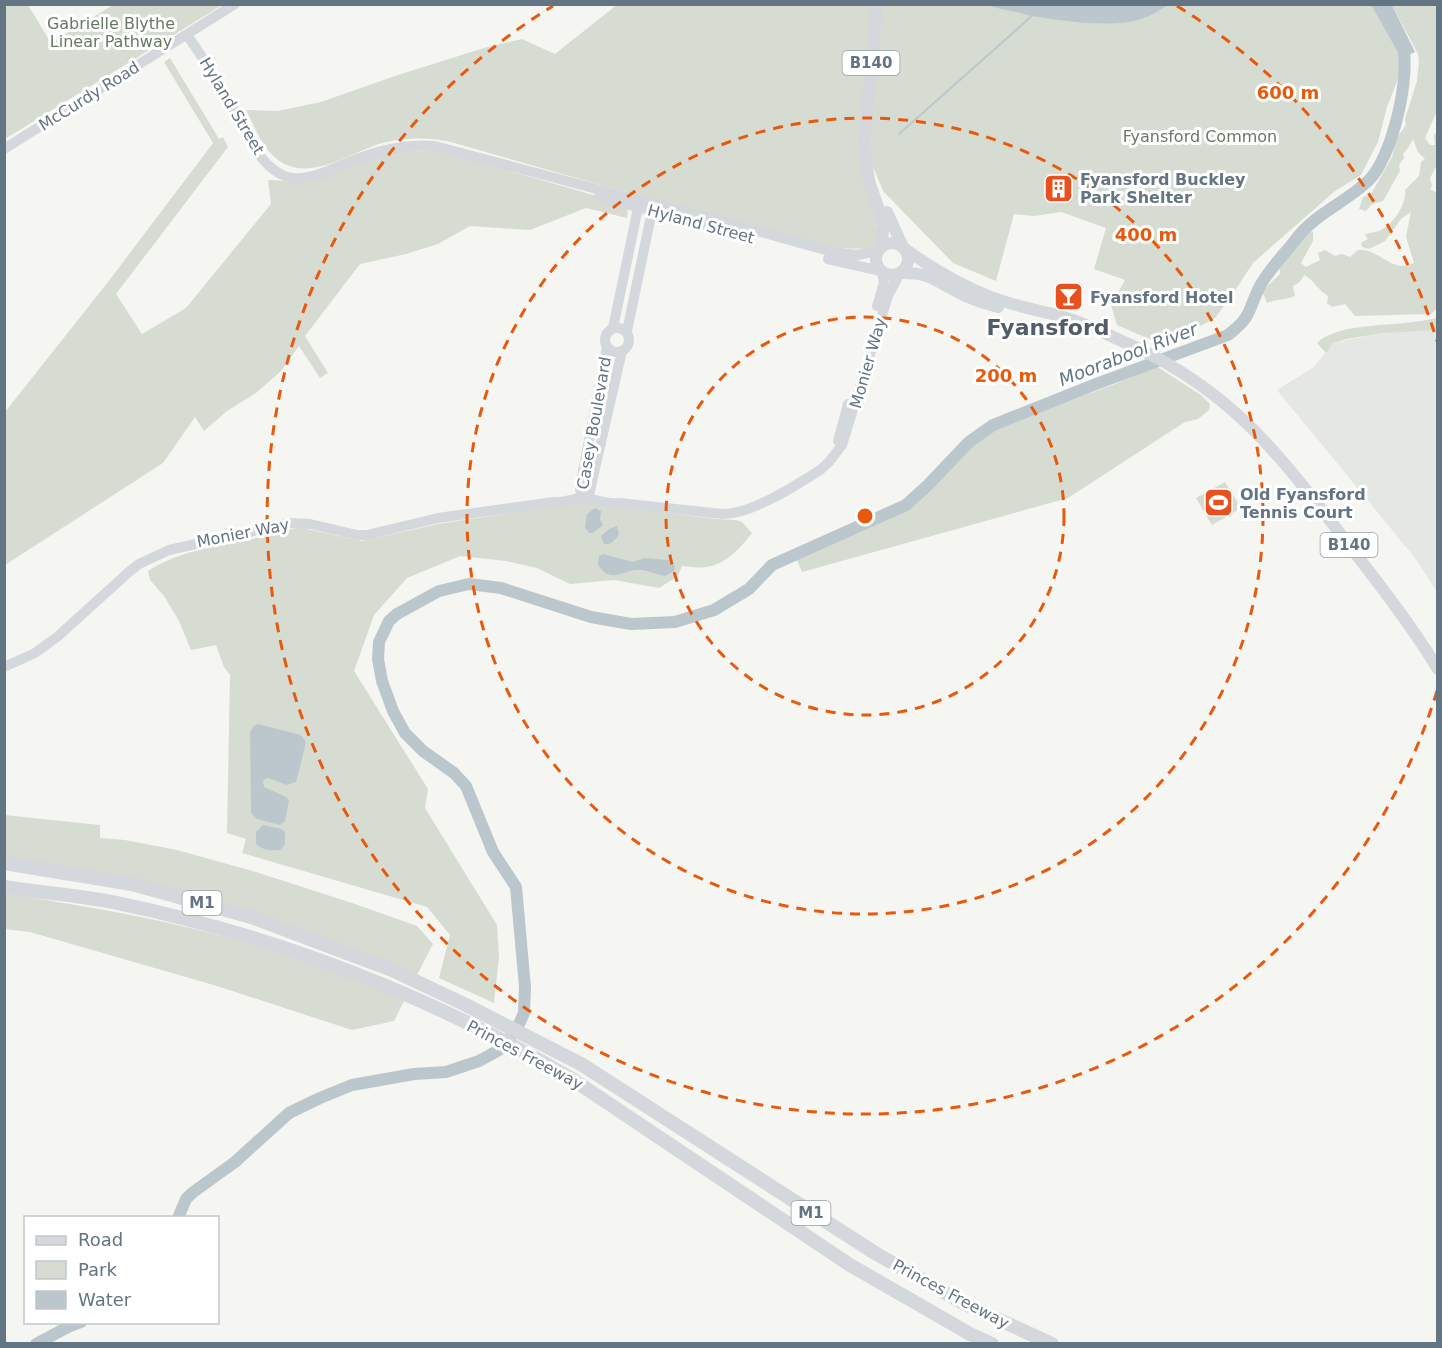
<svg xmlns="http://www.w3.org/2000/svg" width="1442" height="1348" viewBox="0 0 1442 1348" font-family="'DejaVu Sans',sans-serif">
	<rect width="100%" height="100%" fill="#f5f5f1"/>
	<path fill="#e5e7e4" d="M 1437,328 L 1437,592 L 1416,559 L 1277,390 L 1314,367 L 1333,343 L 1383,333 Z"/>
	<g fill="#d6dcd2">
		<path d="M 5,4 L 28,5 L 51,43 L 113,5 L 222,5 L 5,139 Z"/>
		<path d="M 618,4 L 987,4 L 1021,14 L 1144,18 L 1169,5 L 1371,5 L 1401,58 L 1401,71 L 1387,107 L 1378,142 L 1361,175 L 1335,191 L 1253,263 L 1232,295 L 1215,318 L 1190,332 L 1156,342 L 1117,325 L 1111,305 L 1125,280 L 1094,269 L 1106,228 L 1061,212 L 1034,216 L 1014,214 L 996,281 L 953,263 L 883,191 L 874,169 L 868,164 L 881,247 C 831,255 778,234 730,221 C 639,196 548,170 458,144 C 434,137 410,137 386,142 C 353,150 311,184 278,160 C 262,148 255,127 246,110 L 278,111 L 321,102 L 395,76 L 484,48 L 522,39 L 555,54 Z"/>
		<path d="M 1392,5 L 1437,5 L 1437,111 L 1425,138 L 1430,145 L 1435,145 L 1434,135 L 1437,131 L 1437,165 L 1430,178 L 1432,186 L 1430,189 L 1437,193 L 1437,308 L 1431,314 L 1355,316 L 1345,304 L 1332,307 L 1327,303 L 1328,296 C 1318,290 1314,280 1304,275 L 1300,282 L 1293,286 L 1295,296 C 1285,300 1277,299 1267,303 L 1262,291 L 1280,274 L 1279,263 L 1306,230 L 1313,232 L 1313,241 L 1301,263 L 1306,267 L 1320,260 L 1318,253 L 1325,250 L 1335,256 L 1342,254 L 1350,257 L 1358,250 C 1380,248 1390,274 1414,263 L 1406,237 L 1411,212 L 1401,219 L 1385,241 L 1369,249 L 1362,247 L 1361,243 L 1368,239 L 1365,235 C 1370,232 1374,233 1379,231 C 1393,225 1407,204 1405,190 L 1419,176 L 1421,162 L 1425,159 L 1418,152 L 1413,139 L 1408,148 L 1403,154 L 1404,158 L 1399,165 L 1400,171 L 1383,201 L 1372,204 L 1366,211 L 1359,209 L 1363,197 L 1371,194 L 1392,157 L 1396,139 L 1406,125 L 1405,119 L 1417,81 L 1419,61 L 1418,54 Z"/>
		<path d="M 170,58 L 219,139 L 223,137 L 228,147 L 116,294 L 142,334 L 186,308 L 271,204 L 268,180 L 302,182 L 386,152 L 437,150 L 628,205 L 627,218 L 586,208 L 530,230 L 470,226 L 438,244 L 406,254 L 360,264 L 305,336 L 328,373 L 320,378 L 299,346 L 281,371 L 256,393 L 227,411 L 204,431 L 195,417 L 163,463 L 5,565 L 5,412 L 108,282 L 213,143 L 164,62 Z"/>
		<path d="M 1437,318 L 1436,330 L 1383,333 L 1347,339 L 1333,343 L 1326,353 L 1317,343 C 1335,325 1380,326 1404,323 C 1416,322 1426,320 1437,318 Z"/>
		<path d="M 1156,366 L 1201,395 L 1210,404 L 1209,410 L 1198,419 L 1185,422 L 1068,498 L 802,572 L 795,555 L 906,505 L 919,494 L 944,459 L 1003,425 L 1115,384 Z"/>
		<path d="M 1225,482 L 1241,508 L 1212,525 L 1196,498 Z"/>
		<path d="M 588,501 L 600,505 L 716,519 L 736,520 L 742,522 L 752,533 C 741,547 726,565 706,567 C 699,568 690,567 682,566 L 678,576 L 659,588 L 614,580 L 570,584 L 537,568 L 506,561 L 460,556 L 407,578 L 374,615 L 354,671 L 428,789 L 425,808 L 497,925 L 499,957 L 494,1003 L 439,978 L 450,935 L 427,907 L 242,853 L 246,839 L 227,833 L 230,675 L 224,667 L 216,645 L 191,650 L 179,621 L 164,596 L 150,580 L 148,571 C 181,549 227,545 266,536 C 278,534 289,528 302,528 L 362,541 L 438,524 Z"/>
		<path d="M 4,815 L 100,825 L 100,838 L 125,840 L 177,850 L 256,872 L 355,904 L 417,926 L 433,944 L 417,975 L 266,919 L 5,861 Z"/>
		<path d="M 5,894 C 87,906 170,920 250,944 C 302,960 353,980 405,999 L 394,1021 L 352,1030 L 217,986 L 30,932 L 5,929 Z"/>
	</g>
	<g fill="#bbc7cc">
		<path d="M 987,5 L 1169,5 C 1161,9 1153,15 1144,18 C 1109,32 1023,16 987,5 Z"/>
		<path d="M 1371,5 L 1392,5 L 1415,52 L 1401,58 Z"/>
		<path d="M 595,508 L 601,511 L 600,519 L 603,525 L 593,533 L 589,533 L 585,527 L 587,514 Z"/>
		<path d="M 617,526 L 619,534 C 615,540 612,545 604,544 L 601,536 L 609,529 Z"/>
		<path d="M 603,554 L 633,562 L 644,558 L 668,560 L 675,566 L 674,571 L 665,576 C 657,575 650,571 642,570 C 625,567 613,586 598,565 L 599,556 Z"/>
		<path d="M 258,724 L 301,735 L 306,742 L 296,782 L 287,785 L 268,778 L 263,780 L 264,787 L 286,797 L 289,800 L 285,821 L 280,825 L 257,819 L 251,813 L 250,732 L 254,726 Z"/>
		<path d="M 263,825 L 281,829 L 285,832 L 285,844 L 280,850 C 271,851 262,850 256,844 L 256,832 Z"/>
	</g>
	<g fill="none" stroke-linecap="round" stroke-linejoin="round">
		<path stroke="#bbc7cc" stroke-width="2" d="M 899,134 L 1033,15"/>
		<g stroke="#bbc7cc" stroke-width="12">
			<path d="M 178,1218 L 186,1199 L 192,1193 L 235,1162 L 289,1113 L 320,1098 L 352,1085 L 414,1074 L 446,1072 L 479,1061 L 499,1050 L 508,1041 L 520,1022 L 524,1013 L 525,987 L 516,887 L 493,852 L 466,786 L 454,773 L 423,751 L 405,733 L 393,711 L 382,681 L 378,659 L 379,642 L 389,621 L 397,614 L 439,591 L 469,584 L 501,588 L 591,617 L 631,624 L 675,622 L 714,610 L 749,589 L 772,565 L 906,505 L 928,485 L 969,442 L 993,425 L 1096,384 L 1228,335 C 1251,317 1247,314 1258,290 C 1266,272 1284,255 1296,239 C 1316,213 1345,203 1368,181 C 1392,159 1412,74 1402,42"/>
			<path d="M 36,1344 L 68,1327 L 81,1322"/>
		</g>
		<g stroke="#d4d8dc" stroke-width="10">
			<path d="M 187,35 C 206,61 221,89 238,116 C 248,135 258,160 277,172 C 291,182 310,178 325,172 C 362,156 394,143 435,146 L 649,203 L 696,214 L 833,252 L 857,255 L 872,252 L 880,248"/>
			<path d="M 4,149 L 235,4"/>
			<path d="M 599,197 L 732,232"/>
			<path d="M 828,259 L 881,271"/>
			<path d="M 877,306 L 884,283 L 882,272"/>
			<circle cx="617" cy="340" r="12"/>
			<path d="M 613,328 L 638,208 L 643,206"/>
			<path d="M 627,331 L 652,211"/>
			<path d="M 838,441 L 848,404"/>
			<path d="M 581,498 L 580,487 L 607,347"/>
			<path d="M 588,499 L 622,351"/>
			<path d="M 4,667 L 35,653 L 57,637 L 130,571 L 139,564 L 169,550 L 289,523 L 310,524 L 357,535 L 367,535 L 438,518 L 554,502 C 565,503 573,498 584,498 C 596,499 606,505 619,503 L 722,514 C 750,515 795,486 820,470 L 829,462 L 842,445 L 888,296 L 900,273"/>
		</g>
		<g stroke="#d4d8dc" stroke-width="12">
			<path d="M 877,4 L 864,143 L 869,181 L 884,224 L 881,247"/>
			<path d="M 887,212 L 903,247"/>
			<circle cx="892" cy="259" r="16"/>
			<path d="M 904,248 C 931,268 960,285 991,297 C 1016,307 1044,311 1070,319 C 1091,326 1112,337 1133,346 C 1231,391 1279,454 1342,536 C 1376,580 1409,622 1438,669"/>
			<path d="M 901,273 C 926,272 933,279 954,290 C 968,298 982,303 998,307"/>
		</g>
		<g stroke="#d4d8dc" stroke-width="14">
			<path d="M 4,863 L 132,884 L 251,917 L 392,970 L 464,1004 L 581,1064 L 875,1253 L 965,1304 L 1052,1344"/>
			<path d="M 4,887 C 42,893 80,895 117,903 C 276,936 432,996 572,1079 L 850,1265 L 970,1334 L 992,1344"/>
		</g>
	</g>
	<g fill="none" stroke="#e8590c" stroke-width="3" stroke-dasharray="10 8">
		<circle cx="865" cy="516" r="199"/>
		<circle cx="865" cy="516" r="398"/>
		<path d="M1437 691A598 598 0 1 1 553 6M1177 6A598 598 0 0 1 1437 341"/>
	</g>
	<defs>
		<symbol id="building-square" viewBox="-11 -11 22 22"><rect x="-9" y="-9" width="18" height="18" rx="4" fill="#e9501d" stroke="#fff"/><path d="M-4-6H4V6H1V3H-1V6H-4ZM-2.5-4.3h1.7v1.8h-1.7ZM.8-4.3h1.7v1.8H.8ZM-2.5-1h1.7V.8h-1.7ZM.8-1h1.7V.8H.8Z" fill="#fff"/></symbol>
		<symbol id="bar-square" viewBox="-11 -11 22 22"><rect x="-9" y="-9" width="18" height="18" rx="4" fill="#e9501d" stroke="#fff"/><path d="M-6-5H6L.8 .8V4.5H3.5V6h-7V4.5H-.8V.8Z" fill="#fff"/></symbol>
		<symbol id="stadium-square" viewBox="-11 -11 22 22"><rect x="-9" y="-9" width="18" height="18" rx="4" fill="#e9501d" stroke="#fff"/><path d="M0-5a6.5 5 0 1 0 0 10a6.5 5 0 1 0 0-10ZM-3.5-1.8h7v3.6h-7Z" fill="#fff"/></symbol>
	</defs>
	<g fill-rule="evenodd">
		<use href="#building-square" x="1042" y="172" width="33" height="33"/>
		<use href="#bar-square" x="1052" y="280" width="33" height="33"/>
		<use href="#stadium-square" x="1202" y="486" width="33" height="33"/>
	</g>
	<g text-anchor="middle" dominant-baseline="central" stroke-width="6" stroke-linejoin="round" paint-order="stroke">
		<g fill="#fff" stroke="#929ea8" stroke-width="1.5">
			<rect x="842.5" y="51" width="57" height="24" rx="4.5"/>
			<rect x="1320.5" y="533" width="57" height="24" rx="4.5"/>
			<rect x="182.5" y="891" width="39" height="24" rx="4.5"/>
			<rect x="791.5" y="1201" width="39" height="24" rx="4.5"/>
		</g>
		<g font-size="15" font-weight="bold" fill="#637483">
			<text x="871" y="63">B140</text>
			<text x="1349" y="545">B140</text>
			<text x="202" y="903">M1</text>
			<text x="811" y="1213">M1</text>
		</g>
		<g font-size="16" fill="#667a62" stroke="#fff">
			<text x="111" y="23">Gabrielle Blythe<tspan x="111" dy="18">Linear Pathway</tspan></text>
			<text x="1200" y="136">Fyansford Common</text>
		</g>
		<g font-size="16" fill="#637483" stroke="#fff">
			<text transform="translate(89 96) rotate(-32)">McCurdy Road</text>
			<text transform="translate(232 106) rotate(59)">Hyland Street</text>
			<text transform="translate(701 224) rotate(15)">Hyland Street</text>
			<text transform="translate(868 363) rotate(-74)">Monier Way</text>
			<text transform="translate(594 423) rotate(-80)">Casey Boulevard</text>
			<text transform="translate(243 533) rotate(-11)">Monier Way</text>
			<text transform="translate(525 1055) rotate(28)">Princes Freeway</text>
			<text transform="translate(951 1294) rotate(28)">Princes Freeway</text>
		</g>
		<g font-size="16" font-weight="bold" fill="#637483" stroke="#fff" text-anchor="start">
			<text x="1080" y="179">Fyansford Buckley<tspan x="1080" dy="18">Park Shelter</tspan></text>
			<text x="1090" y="297">Fyansford Hotel</text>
			<text x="1240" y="494">Old Fyansford<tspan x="1240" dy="18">Tennis Court</tspan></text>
		</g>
		<g font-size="18" font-style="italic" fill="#5f7780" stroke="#fff">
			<text transform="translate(1128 354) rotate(-21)">Moorabool River</text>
		</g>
		<g font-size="22" font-weight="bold" fill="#515d68" stroke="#fff">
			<text x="1048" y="327">Fyansford</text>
		</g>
	</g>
	<circle cx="865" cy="516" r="9" fill="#e8590c" stroke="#fff" stroke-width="3"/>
	<g font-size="18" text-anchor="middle" font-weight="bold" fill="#e8590c" stroke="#fff" stroke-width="6" stroke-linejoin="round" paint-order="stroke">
		<text x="1288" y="99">600 m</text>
		<text x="1146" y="241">400 m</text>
		<text x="1006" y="382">200 m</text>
	</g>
	<rect width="1442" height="1348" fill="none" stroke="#637483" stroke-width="12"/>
	<rect x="24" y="1216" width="195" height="108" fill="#ffffff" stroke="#c1c7cd" stroke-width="1.5"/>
	<rect x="36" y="1236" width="30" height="9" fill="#d4d8dc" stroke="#c1c7cd" stroke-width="1.5"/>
	<text x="78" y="1246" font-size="18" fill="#637483">Road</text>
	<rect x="36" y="1261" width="30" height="18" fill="#d6dcd2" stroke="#c1c7cd" stroke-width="1.5"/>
	<text x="78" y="1276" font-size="18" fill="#637483">Park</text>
	<rect x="36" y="1291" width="30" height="18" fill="#bbc7cc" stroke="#c1c7cd" stroke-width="1.5"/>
	<text x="78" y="1306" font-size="18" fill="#637483">Water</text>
</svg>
